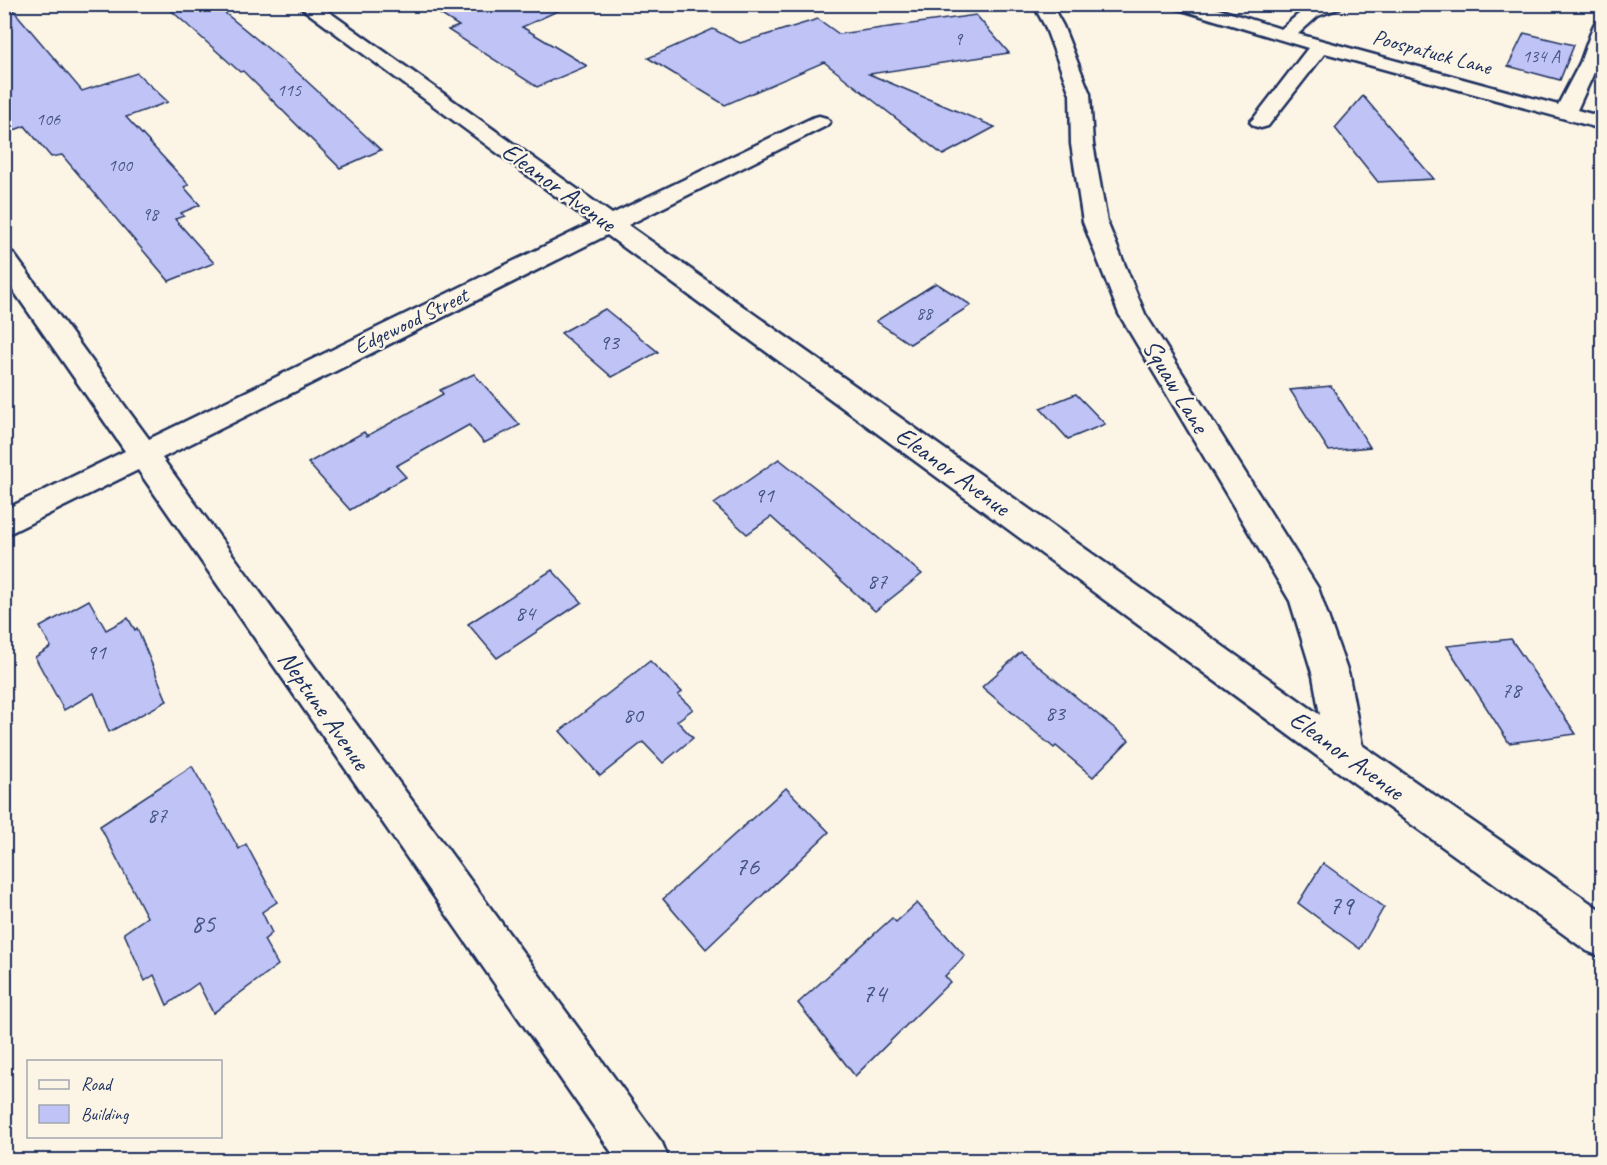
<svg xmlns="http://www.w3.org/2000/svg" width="1607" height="1165" viewBox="0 0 1607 1165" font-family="Caveat,sans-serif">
	<rect width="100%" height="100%" fill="#fcf5e5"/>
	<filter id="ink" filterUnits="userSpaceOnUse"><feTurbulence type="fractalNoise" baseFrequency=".0167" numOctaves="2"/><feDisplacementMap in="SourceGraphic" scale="12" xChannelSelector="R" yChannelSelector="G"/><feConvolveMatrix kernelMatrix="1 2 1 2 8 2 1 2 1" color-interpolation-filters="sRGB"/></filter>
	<g filter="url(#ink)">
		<g fill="#bfc3f5" stroke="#1b2f5e" stroke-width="1.5">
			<path d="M 4,4 L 8,4 L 82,91 L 137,73 L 168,102 L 126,117 L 189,185 L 184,187 L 200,205 L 181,213 L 184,216 L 175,219 L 214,263 L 169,281 L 62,155 L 51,157 L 25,126 L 4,134 Z"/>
			<path d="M 214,4 L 298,73 L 381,150 L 340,168 L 243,71 L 240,72 L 165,5 Z"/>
			<path d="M 424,4 L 573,4 L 522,27 L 587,66 L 537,87 L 448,30 L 459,26 Z"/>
			<path d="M 976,15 L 1009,53 L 869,74 L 995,127 L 943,155 L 824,62 L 725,105 L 648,58 L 713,29 L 740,43 L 818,19 L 839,34 Z"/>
			<path d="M 1524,33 L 1574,45 L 1560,80 L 1508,66 Z"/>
			<path d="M 1363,96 L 1434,179 L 1378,182 L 1335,128 Z"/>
			<path d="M 936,283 L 971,305 L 910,344 L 876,321 Z"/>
			<path d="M 605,309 L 658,352 L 612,377 L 561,333 Z"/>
			<path d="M 474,374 L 520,425 L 484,443 L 469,425 L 396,466 L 406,477 L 350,510 L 308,463 L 364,432 L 367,436 L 443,394 L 440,390 Z"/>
			<path d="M 1331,386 L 1370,447 L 1329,451 L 1290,390 Z"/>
			<path d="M 1076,394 L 1105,424 L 1068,439 L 1040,408 Z"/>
			<path d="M 779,459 L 865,527 L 922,574 L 875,611 L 771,517 L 747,534 L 714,504 Z"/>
			<path d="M 552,570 L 582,602 L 497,658 L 468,624 Z"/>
			<path d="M 89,600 L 106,630 L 128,618 L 135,630 L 137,628 L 167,701 L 109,732 L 94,693 L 64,710 L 35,657 L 51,647 L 40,627 Z"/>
			<path d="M 1511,639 L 1576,734 L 1509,743 L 1447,646 Z"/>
			<path d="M 1021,652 L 1129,740 L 1093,777 L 1056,746 L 1054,748 L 982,687 Z"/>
			<path d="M 650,661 L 682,692 L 678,695 L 693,709 L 677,721 L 693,738 L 663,763 L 643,742 L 600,776 L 560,731 Z"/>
			<path d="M 192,766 L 239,849 L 246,844 L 277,902 L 262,912 L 272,933 L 264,940 L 278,965 L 213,1013 L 198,983 L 167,1005 L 154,975 L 145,981 L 124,933 L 147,917 L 100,826 Z"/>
			<path d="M 786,788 L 829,832 L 706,949 L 663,899 Z"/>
			<path d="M 1323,863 L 1384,907 L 1360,949 L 1298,903 Z"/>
			<path d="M 917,903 L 965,956 L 945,976 L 950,982 L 855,1076 L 798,1003 L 892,918 L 896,922 Z"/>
		</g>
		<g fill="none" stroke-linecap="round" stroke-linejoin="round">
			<defs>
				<g id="minor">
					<path d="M 296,4 L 318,4 L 612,214 L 812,118 L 819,116 L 826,118 L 830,122 L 826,126 L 628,225 L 1320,715 L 1313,676 L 1290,601 L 1119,314 L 1083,222 L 1071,144 L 1070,94 L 1045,26 L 1033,4 L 1051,4 L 1063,26 L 1090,94 L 1093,144 L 1107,222 L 1145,314 L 1318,588 L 1349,676 L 1362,745 L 1602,911 L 1602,957 L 1587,951 L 1332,767 L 607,235 L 162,458 L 662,1143 L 669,1160 L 617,1160 L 138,470 L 4,536 L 4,510 L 125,451 L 4,277 L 4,251 L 13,253 L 149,439 L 592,223 Z"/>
					<path d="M 1172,4 L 1202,4 L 1281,29 C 1307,7 1308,4 1343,4 L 1340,8 L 1318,16 L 1298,34 L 1558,105 L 1580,63 L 1593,27 L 1595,23 L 1602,22 L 1602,55 L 1577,110 L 1602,117 L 1602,129 L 1325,53 L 1268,126 L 1261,128 L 1254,126 L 1250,122 L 1254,118 L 1308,48 L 1175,8 Z"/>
				</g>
			</defs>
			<use href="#minor" stroke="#1b2f5e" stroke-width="5"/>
			<use href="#minor" fill="#fcf5e5" fill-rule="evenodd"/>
		</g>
	</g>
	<g text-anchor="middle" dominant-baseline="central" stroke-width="4.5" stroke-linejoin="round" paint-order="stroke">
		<g font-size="18" fill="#445484">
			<text x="958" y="39">9</text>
			<text x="1541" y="56">134 A</text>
			<text x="289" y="90">115</text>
			<text x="48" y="119">106</text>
			<text x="120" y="165">100</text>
			<text x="150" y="214">98</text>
			<text x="924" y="313">88</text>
		</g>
		<g font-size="22" fill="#1b2f5e" stroke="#fcf5e5">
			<text transform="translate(1432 52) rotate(15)">Poospatuck Lane</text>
			<text transform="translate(411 321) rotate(-26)">Edgewood Street</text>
		</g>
		<g font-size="22" fill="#445484">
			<text x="609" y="342">93</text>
			<text x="764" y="495">91</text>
			<text x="877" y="581">87</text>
			<text x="525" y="613">84</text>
			<text x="96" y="652">91</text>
			<text x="1511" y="690">78</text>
			<text x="1055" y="713">83</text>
			<text x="633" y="715">80</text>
			<text x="157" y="815">87</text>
		</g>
		<g font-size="26" fill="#1b2f5e" stroke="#fcf5e5">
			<text transform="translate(559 187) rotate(36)">Eleanor Avenue</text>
			<text transform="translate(1176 386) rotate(59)">Squaw Lane</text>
			<text transform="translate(953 471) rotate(36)">Eleanor Avenue</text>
			<text transform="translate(324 710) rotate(55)">Neptune Avenue</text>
			<text transform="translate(1347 755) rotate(36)">Eleanor Avenue</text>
		</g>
		<g font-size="27" fill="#445484">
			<text x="747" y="866">76</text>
			<text x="1341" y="905">79</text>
			<text x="203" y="923">85</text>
			<text x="874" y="993">74</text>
		</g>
	</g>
	<rect width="1607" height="1165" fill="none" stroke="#fcf5e5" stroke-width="24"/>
	<rect x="12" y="12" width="1583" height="1141" fill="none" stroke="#1b2f5e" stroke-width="2" filter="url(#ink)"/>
	<rect x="27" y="1060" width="195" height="78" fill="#fcf5e5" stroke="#a2a6af" stroke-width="1.5"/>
	<rect x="39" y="1080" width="30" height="9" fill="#fcf5e5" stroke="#a2a6af" stroke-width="1.5"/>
	<text x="81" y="1090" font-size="18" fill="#1b2f5e">Road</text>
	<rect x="39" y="1105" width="30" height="18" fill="#bfc3f5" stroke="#a2a6af" stroke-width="1.5"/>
	<text x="81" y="1120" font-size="18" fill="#1b2f5e">Building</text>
</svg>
